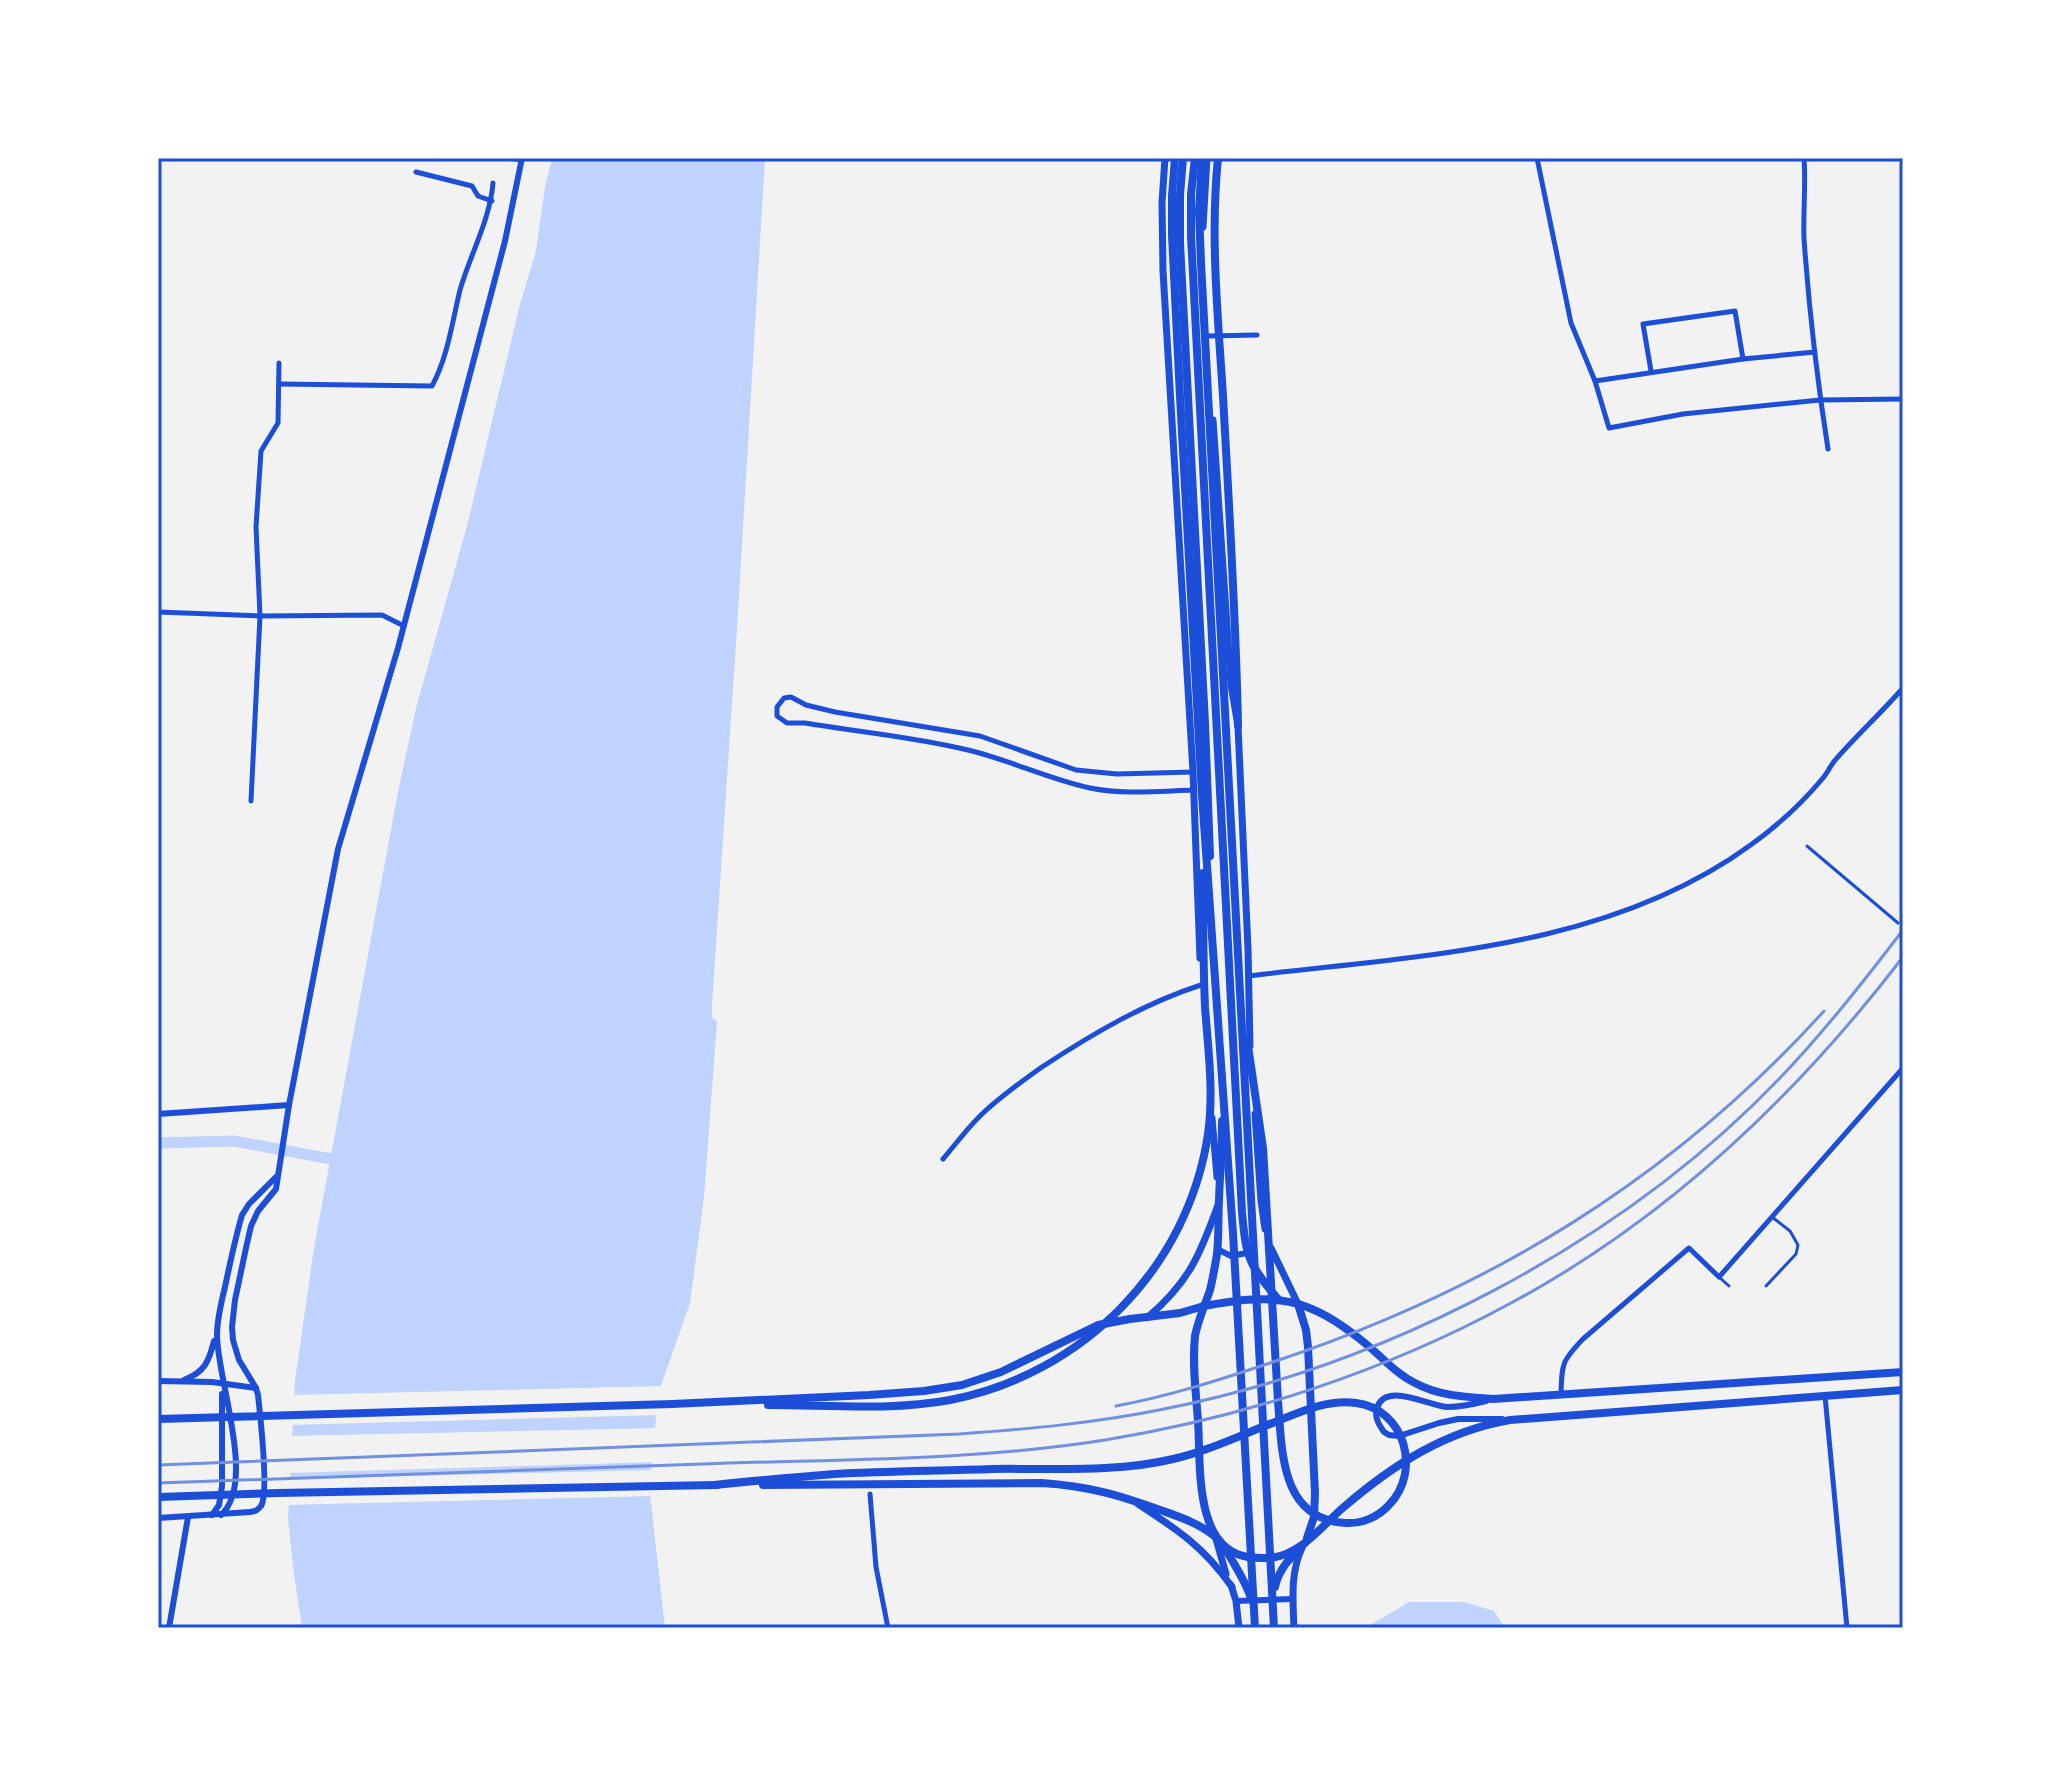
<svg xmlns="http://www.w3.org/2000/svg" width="2061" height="1786" viewBox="0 0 2061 1786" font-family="'Libre Baskerville',serif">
	<rect width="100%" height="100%" fill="#f2f2f2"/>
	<g fill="#bfd3fe">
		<path d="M 552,158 L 765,158 L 737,628 L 712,1005 L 712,1018 L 717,1021 L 704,1197 L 690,1303 L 659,1391 L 649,1485 L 665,1628 L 302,1628 L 293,1567 L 288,1518 L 295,1381 L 314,1248 L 397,797 L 416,708 L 467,526 L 520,304 L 536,251 L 545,187 Z"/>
		<path d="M 1409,1602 L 1464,1602 L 1494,1611 L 1505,1628 L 1369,1628 L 1370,1625 Z"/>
	</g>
	<g fill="#f2f2f2">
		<path d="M 664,1386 L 660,1415 L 289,1425 L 291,1395 Z"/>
		<path d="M 659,1428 L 655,1462 L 286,1473 L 288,1436 Z"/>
		<path d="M 655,1470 L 654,1496 L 285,1505 L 286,1479 Z"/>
	</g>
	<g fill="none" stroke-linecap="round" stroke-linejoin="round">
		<path stroke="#bfd3fe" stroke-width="11" d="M 158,1143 L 234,1141 L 331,1159"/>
		<g stroke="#1d4ed8" stroke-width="3">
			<path d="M 502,158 L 522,161"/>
			<path d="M 1807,846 L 1898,923"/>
			<path d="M 1719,1277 L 1729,1286"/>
			<path d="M 1766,1286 L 1796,1254 L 1798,1245 L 1790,1231 L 1772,1217"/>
		</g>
		<g stroke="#1d4ed8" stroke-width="5">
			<path d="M 1537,158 L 1571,323 L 1595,381 L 1609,428 L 1683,414 L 1820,400 L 1903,399"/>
			<path d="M 1804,158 C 1806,185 1803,212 1804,239 C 1809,309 1817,379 1828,449"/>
			<path d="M 416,172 L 472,186 L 478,196 L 492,201"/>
			<path d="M 1208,336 L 1257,335"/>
			<path d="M 1651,371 L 1643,324 L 1735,311 L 1743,359"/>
			<path d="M 1595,381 L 1743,359 L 1815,352"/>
			<path d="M 279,384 L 432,386 C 448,356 452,323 460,290 C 470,255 490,220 493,183"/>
			<path d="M 158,612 L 260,616 L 382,615 L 404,626"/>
			<path d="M 1193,772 L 1117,774 L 1076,770 L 980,736 L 835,712 L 806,705 L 791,697 L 784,698 L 777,707 L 777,716 L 787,723 L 805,723 C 859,732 915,737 968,750 C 1010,760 1048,779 1090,788 C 1124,795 1160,791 1194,790"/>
			<path d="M 251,801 L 260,616 L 256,527 L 261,451 L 278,423 L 279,363"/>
			<path d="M 1248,976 C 1419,955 1608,950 1752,844 C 1777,826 1803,802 1823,778 C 1828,772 1831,764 1837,758 C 1858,734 1882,712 1903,688"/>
			<path d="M 943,1159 C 955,1145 966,1130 979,1117 C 998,1098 1021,1082 1042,1067 C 1092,1034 1145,1003 1201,985"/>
			<path d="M 1561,1393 C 1562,1363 1562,1361 1583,1339 L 1689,1248 L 1719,1277 L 1903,1068"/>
			<path d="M 1825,1396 L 1847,1628"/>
			<path d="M 870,1494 L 876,1567 L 888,1628"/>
		</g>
		<g stroke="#1d4ed8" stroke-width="6">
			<path d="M 158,1114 L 289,1105"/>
			<path d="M 1217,1249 L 1231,1256 L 1247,1253"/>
			<path d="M 184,1380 C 205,1372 209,1361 214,1341"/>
			<path d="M 158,1381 L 212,1382 L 256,1388"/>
			<path d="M 1486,1401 C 1474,1404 1461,1407 1448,1407 C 1429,1406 1385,1381 1377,1408 C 1374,1417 1379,1425 1384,1432 L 1389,1435 L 1399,1436 L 1439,1423 L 1458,1419 L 1502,1419"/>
			<path d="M 212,1515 L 219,1505 L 222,1486 L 222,1394"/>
			<path d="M 221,1515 C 257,1482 217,1380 217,1335 C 217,1319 221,1303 225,1287 C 230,1263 235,1239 242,1215 L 249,1204 L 276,1177"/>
			<path d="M 158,1518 L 250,1512 C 255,1511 257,1511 261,1506 C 269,1494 260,1413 258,1395 L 256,1388 L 239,1360 L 233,1340 L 232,1327 L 235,1300 L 246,1248 L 251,1226 L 258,1211 L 276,1189 L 289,1105 L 338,849 L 398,648 L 505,241 L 522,158"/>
			<path d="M 1236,1601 L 1292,1599"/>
			<path d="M 169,1628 L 188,1517"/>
		</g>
		<g stroke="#1d4ed8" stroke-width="7">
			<path d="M 1165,158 L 1162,203 L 1163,271 L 1193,772 L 1200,958"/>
			<path d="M 1203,227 L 1207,158"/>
			<path d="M 1213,420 L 1231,685 L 1238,726 L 1248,949 L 1250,1046"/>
			<path d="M 1255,1114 L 1261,1201 L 1265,1229"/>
			<path d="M 1212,1118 L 1217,1177"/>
			<path d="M 1271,1248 L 1298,1304"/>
			<path d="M 1148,1317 C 1189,1282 1200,1255 1218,1205"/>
			<path d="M 1138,1504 C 1178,1530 1204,1547 1232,1587"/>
			<path d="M 1216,1539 L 1226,1574"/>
			<path d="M 1231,1585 L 1236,1601 L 1239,1628"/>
			<path d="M 1294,1628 C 1293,1601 1290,1573 1302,1548"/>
		</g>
		<g stroke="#1d4ed8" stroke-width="8">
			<path d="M 1183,158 L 1180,195 L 1180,243 L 1205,723 L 1210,856"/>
			<path d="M 1195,158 L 1191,194 L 1191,236 L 1242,1212 C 1246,1257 1248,1264 1278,1299"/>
			<path d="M 1222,1121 C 1222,1147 1220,1173 1219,1200 C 1218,1218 1219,1236 1217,1254 C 1215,1266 1213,1278 1210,1290 C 1205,1305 1198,1320 1195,1336 C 1192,1364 1196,1393 1198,1421 C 1201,1462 1193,1549 1248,1557 C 1262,1559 1277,1559 1290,1552 C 1311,1542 1327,1521 1345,1506 C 1394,1464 1446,1431 1510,1420 L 1903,1390"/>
			<path d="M 1298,1304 L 1306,1330 L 1308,1347 L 1315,1493 L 1314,1517 L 1307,1538"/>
			<path d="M 1204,1306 C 1276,1292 1309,1297 1366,1344 C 1382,1357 1396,1374 1415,1383 C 1439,1396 1466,1397 1493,1399 L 1903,1372"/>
		</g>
		<g stroke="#1d4ed8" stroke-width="8">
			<path d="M 1175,158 L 1172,196 L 1172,235 L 1180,396 L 1202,795 L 1233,1233 L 1255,1628"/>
			<path d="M 1202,158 L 1199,211 L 1201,263 L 1274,1628"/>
			<path d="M 1218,158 C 1210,237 1218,317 1223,396 C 1229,506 1236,616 1238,726"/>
			<path d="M 768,1405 C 828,1405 891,1411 950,1400 C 1083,1374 1188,1268 1208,1134 C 1214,1092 1208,1048 1205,1007 C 1203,962 1203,917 1203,873"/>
			<path d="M 158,1419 L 672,1404 L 869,1395 L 924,1391 L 962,1385 L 1001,1372 L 1098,1325 L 1130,1319 L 1180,1313 L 1204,1306"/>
			<path d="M 714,1485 C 754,1481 795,1477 835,1474 C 887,1471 940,1471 992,1469 C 1051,1468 1115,1473 1173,1459 C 1208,1451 1241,1435 1275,1422 C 1300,1412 1328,1399 1356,1403 C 1405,1409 1422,1471 1389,1505 C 1378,1517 1362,1524 1346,1523 C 1280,1520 1282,1450 1278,1401 L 1263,1148 L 1247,1039"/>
			<path d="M 763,1485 L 1042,1483 C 1088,1486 1119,1495 1163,1511 C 1180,1517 1198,1523 1213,1535 C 1225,1545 1246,1583 1251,1598"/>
			<path d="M 158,1497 L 278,1493 L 717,1485"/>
			<path d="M 1275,1587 C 1279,1568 1292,1556 1305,1543"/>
		</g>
		<g stroke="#7290e2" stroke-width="3">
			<path d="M 1116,1406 C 1170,1396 1222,1379 1273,1362 C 1489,1290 1671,1180 1824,1011"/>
			<path d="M 158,1465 L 959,1434 C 1028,1429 1096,1423 1164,1409 C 1387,1365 1621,1244 1779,1079 C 1824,1032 1864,981 1903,930"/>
			<path d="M 158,1483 C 340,1476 522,1470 703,1464 C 837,1459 973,1461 1105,1440 C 1246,1417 1386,1371 1511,1303 C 1666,1220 1797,1095 1903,957"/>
		</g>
	</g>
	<rect width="2061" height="1786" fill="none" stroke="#ffffff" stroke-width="320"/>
	<rect x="160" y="160" width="1741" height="1466" fill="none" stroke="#1d4ed8" stroke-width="3"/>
</svg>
